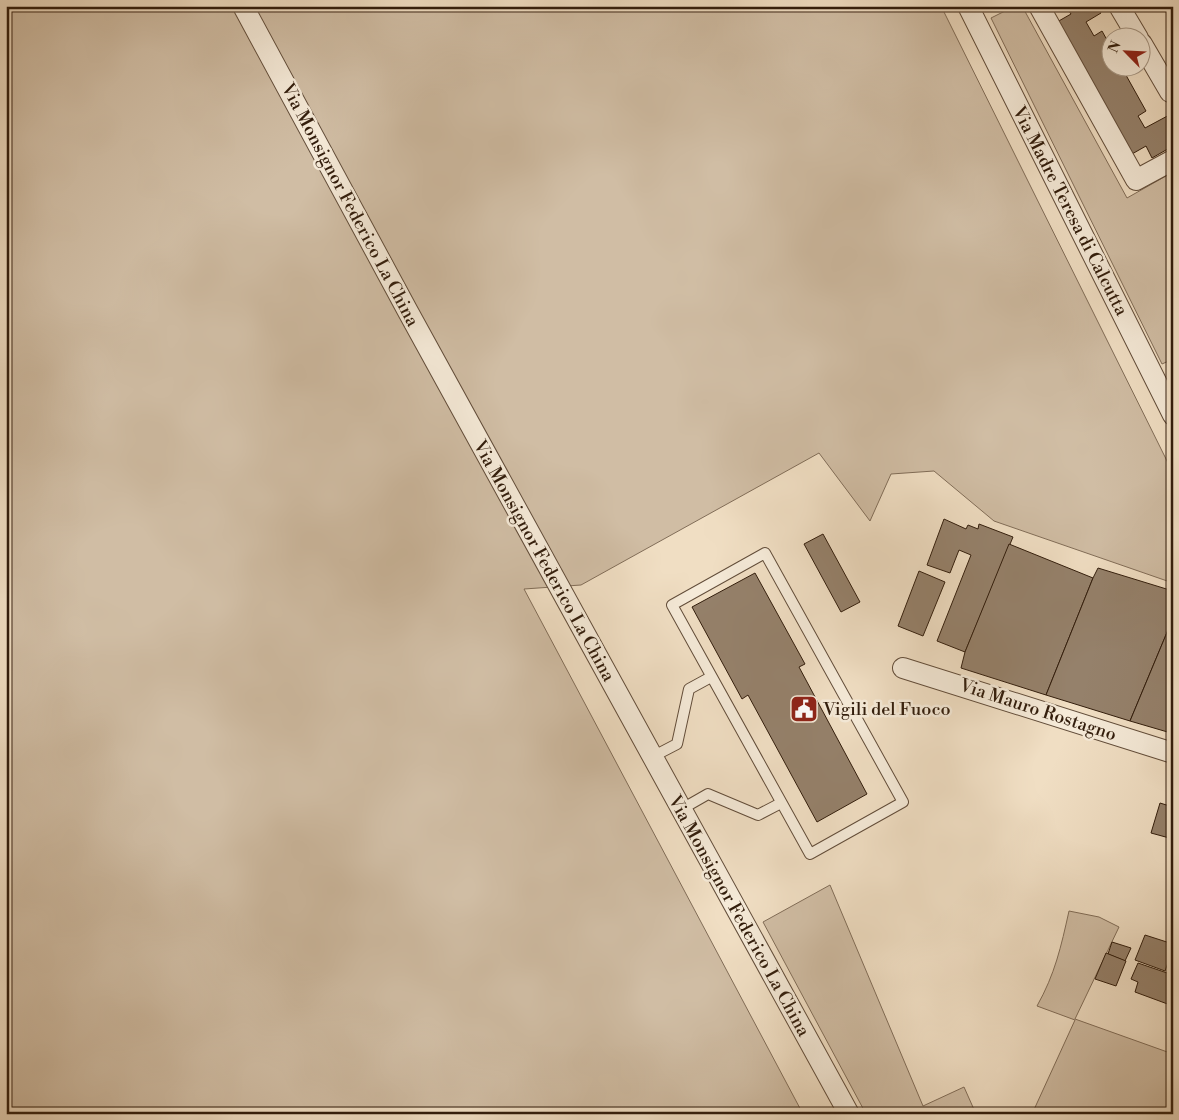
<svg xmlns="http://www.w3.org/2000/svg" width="1179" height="1120" viewBox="0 0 1179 1120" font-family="'Libre Bodoni',serif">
	<rect width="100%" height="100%" fill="#f0dec3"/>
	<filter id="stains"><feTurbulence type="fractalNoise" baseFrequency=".004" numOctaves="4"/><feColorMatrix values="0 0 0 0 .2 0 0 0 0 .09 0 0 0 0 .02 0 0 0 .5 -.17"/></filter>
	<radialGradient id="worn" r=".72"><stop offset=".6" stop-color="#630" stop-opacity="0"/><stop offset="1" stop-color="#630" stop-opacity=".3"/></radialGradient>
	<g fill="#d0bda4" stroke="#816d58">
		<path d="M 6,6 L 941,6 L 1173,473 L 1173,583 L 994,521 L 934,471 L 891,474 L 870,521 L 819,453 L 581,585 L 524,589 L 803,1114 L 6,1114 Z"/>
		<path d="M 1015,6 L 1022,6 L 1127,198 L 1173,172 L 1173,359 L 1162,364 L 991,18 Z"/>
		<path d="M 830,885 L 923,1106 L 964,1087 L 976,1114 L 866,1114 L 763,922 Z"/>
		<path d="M 1069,911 L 1099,917 L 1119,927 L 1075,1019 L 1173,1054 L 1173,1114 L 1032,1114 L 1075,1020 L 1037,1006 C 1055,974 1061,947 1069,911 Z"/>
	</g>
	<g fill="#95816b" stroke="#321d0c">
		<path d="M 1066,6 L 1097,6 L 1101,13 L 1086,22 L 1094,36 L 1102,31 L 1112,49 L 1112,68 L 1122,68 L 1146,111 L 1138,116 L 1145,128 L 1173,113 L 1173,146 L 1152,158 L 1146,146 L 1132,154 L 1057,22 L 1071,14 Z"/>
		<path d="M 944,519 L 966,529 L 968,525 L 978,529 L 979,524 L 1013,537 L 965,652 L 937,641 L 971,555 L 959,550 L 950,573 L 927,565 Z"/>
		<path d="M 823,534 L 860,602 L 841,612 L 804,544 Z"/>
		<path d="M 1009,544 L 1093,578 L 1046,695 L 961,668 L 965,652 Z"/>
		<path d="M 1098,568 L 1173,591 L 1173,618 L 1130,721 L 1046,695 L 1093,578 Z"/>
		<path d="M 919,571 L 945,582 L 923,636 L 898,626 Z"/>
		<path d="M 755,573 L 805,664 L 799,667 L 867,794 L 817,822 L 748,695 L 742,699 L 692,607 Z"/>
		<path d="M 1173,618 L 1173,729 L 1171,733 L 1130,721 Z"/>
		<path d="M 1160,803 L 1173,807 L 1173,839 L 1151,833 Z"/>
		<path d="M 1145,935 L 1173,944 L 1173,949 L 1165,971 L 1135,960 Z"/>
		<path d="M 1112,942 L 1131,948 L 1125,961 L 1108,954 Z"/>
		<path d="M 1106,953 L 1126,961 L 1116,986 L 1095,979 Z"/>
		<path d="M 1138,963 L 1173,975 L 1173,1006 L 1135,992 L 1138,982 L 1131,979 Z"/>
	</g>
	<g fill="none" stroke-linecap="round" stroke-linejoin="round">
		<defs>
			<g id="lane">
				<path d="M 765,553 L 903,802 L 810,854 L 672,605 Z"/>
				<path d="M 652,757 L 677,744 L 689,689 L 711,677"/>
				<path d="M 680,810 L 708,794 L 758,815 L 781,803"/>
			</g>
			<g id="street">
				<path d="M 243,6 C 442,377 645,746 849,1114"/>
				<path d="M 968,6 L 1173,415"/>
				<path d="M 1039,6 L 1136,180 L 1173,160"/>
				<path d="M 1119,6 L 1138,38"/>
				<path d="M 1142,44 L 1170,92 L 1173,91"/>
				<path d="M 903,668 L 1173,753"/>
			</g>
		</defs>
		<use href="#lane" stroke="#624d3a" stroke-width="12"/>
		<use href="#street" stroke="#624d3a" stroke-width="22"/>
		<use href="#lane" stroke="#f5ead8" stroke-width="10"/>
		<use href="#street" stroke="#f5ead8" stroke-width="20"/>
	</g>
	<defs>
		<symbol id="civic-square" viewBox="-11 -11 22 22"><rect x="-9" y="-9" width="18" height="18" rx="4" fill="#8f2418" stroke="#f5ead8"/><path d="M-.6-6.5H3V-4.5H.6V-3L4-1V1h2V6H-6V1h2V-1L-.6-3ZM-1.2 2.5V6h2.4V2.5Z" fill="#fff"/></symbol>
	</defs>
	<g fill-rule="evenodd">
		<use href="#civic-square" x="788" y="693" width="32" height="32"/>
	</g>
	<g text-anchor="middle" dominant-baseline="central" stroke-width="5" stroke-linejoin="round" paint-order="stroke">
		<g font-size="18" fill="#321d0c" stroke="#f5ead8">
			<text transform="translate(350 205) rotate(62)">Via Monsignor Federico La China</text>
			<text transform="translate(1070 211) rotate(63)">Via Madre Teresa di Calcutta</text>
			<text transform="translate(544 561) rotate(61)">Via Monsignor Federico La China</text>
			<text transform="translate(1038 710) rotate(18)">Via Mauro Rostagno</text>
			<text transform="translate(739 916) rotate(61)">Via Monsignor Federico La China</text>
		</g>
		<g font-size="18" fill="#321d0c" stroke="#f5ead8" text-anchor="start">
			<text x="823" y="709">Vigili del Fuoco</text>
		</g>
	</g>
	<rect width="1179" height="1120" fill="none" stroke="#f0dec3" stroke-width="25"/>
	<rect x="8" y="8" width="1164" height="1105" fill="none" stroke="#321d0c" stroke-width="2.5"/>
	<rect x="12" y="12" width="1154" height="1095" fill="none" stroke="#321d0c"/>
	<g transform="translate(1126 52) rotate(294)"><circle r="24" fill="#f5ead8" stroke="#a79886"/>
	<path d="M0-4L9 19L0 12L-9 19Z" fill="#8f2418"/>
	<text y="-8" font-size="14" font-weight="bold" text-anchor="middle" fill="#321d0c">N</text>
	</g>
	<rect width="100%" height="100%" filter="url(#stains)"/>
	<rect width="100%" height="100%" fill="url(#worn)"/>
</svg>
